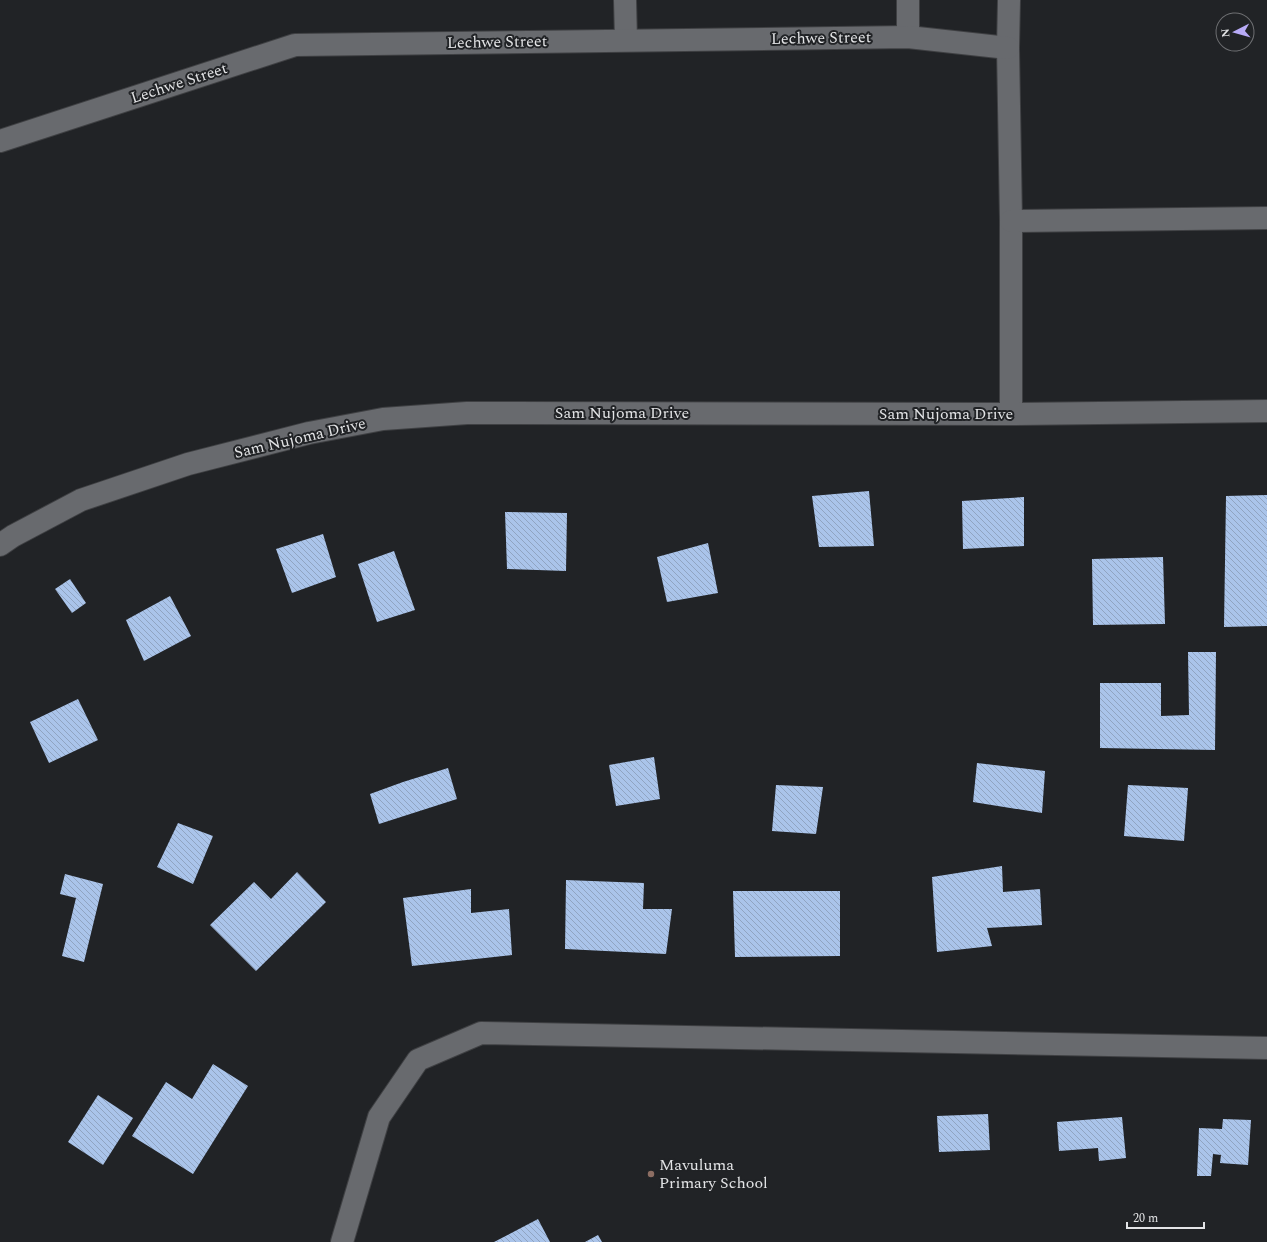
<svg xmlns="http://www.w3.org/2000/svg" width="1267" height="1242" viewBox="0 0 1267 1242" font-family="Spectral,serif">
	<defs>
		<pattern id="building-back-hatch" width="6" height="6" patternUnits="userSpaceOnUse"><rect width="6" height="6" fill="#aac4ea"/><path d="M-1 5l2 2M0 0l6 6M5-1l2 2" fill="none" stroke="#90a4c1"/></pattern>
	</defs>
	<rect width="100%" height="100%" fill="#212326"/>
	<g fill="url(#building-back-hatch)">
		<path d="M 869,491 L 874,546 L 819,547 L 812,496 Z"/>
		<path d="M 1267,495 L 1267,626 L 1224,627 L 1226,496 Z"/>
		<path d="M 1024,497 L 1024,546 L 963,549 L 962,501 Z"/>
		<path d="M 505,512 L 567,513 L 566,571 L 507,569 Z"/>
		<path d="M 323,534 L 336,577 L 292,593 L 276,549 Z"/>
		<path d="M 708,543 L 718,593 L 667,602 L 657,557 Z"/>
		<path d="M 394,551 L 415,610 L 377,622 L 358,564 Z"/>
		<path d="M 1163,557 L 1165,624 L 1093,625 L 1092,559 Z"/>
		<path d="M 70,579 L 86,603 L 72,613 L 55,589 Z"/>
		<path d="M 170,596 L 191,636 L 144,661 L 126,620 Z"/>
		<path d="M 1188,652 L 1216,652 L 1215,750 L 1100,748 L 1100,683 L 1161,683 L 1161,716 L 1189,715 Z"/>
		<path d="M 78,699 L 98,740 L 49,763 L 30,722 Z"/>
		<path d="M 654,757 L 660,799 L 616,806 L 609,765 Z"/>
		<path d="M 977,763 L 1045,771 L 1042,813 L 973,802 Z"/>
		<path d="M 448,768 L 457,799 L 379,824 L 370,794 L 403,782 Z"/>
		<path d="M 776,785 L 823,787 L 816,834 L 772,831 Z"/>
		<path d="M 1128,785 L 1188,788 L 1184,841 L 1124,836 Z"/>
		<path d="M 178,823 L 213,836 L 193,884 L 157,867 Z"/>
		<path d="M 1002,866 L 1003,892 L 1040,889 L 1042,925 L 987,928 L 992,946 L 937,952 L 932,877 Z"/>
		<path d="M 297,872 L 326,902 L 256,971 L 210,925 L 254,882 L 271,899 Z"/>
		<path d="M 65,874 L 103,884 L 84,962 L 62,956 L 76,898 L 60,894 Z"/>
		<path d="M 566,880 L 644,883 L 643,909 L 672,909 L 666,954 L 565,949 Z"/>
		<path d="M 471,889 L 471,913 L 509,909 L 512,955 L 412,966 L 403,898 Z"/>
		<path d="M 733,891 L 840,891 L 840,956 L 735,957 Z"/>
		<path d="M 213,1064 L 248,1086 L 193,1174 L 132,1136 L 166,1082 L 192,1099 Z"/>
		<path d="M 98,1095 L 133,1118 L 103,1165 L 68,1142 Z"/>
		<path d="M 988,1114 L 990,1150 L 939,1152 L 937,1116 Z"/>
		<path d="M 1122,1117 L 1126,1158 L 1099,1161 L 1098,1148 L 1059,1151 L 1057,1122 Z"/>
		<path d="M 1223,1119 L 1251,1120 L 1248,1165 L 1220,1163 L 1221,1155 L 1213,1154 L 1211,1176 L 1197,1176 L 1199,1128 L 1222,1129 Z"/>
		<path d="M 538,1219 L 550,1242 L 494,1242 Z"/>
		<path d="M 598,1235 L 602,1242 L 585,1242 Z"/>
	</g>
	<g fill="none" stroke-linecap="round" stroke-linejoin="round">
		<defs>
			<g id="street">
				<path d="M 625,0 L 626,40"/>
				<path d="M 908,0 L 908,37"/>
				<path d="M 1009,0 L 1008,48 L 1011,221 L 1011,414"/>
				<path d="M 0,141 L 295,45 L 908,37 L 1008,48"/>
				<path d="M 1011,221 L 1267,218"/>
				<path d="M 342,1242 L 379,1117 L 418,1060 L 481,1033 L 1267,1048"/>
			</g>
			<path id="secondary" d="M 0,545 L 13,536 L 81,500 L 188,464 L 309,433 L 383,419 L 467,413 L 1011,414 L 1267,411"/>
		</defs>
		<use href="#street" stroke="#3f4043" stroke-width="24"/>
		<use href="#secondary" stroke="#3f4043" stroke-width="24"/>
		<use href="#street" stroke="#686a6e" stroke-width="22"/>
		<use href="#secondary" stroke="#686a6e" stroke-width="22"/>
	</g>
	<circle fill="#8d6e63" stroke="#212326" stroke-width="1.5" cx="651" cy="1174" r="4"/>
	<g text-anchor="middle" dominant-baseline="central" stroke-width="4" stroke-linejoin="round" paint-order="stroke">
		<g font-size="16" fill="#e3e4e6" stroke="#212326">
			<text transform="translate(821 38) rotate(-1)">Lechwe Street</text>
			<text transform="translate(497 42) rotate(-1)">Lechwe Street</text>
			<text transform="translate(179 83) rotate(-18)">Lechwe Street</text>
			<text x="622" y="413">Sam Nujoma Drive</text>
			<text x="946" y="414">Sam Nujoma Drive</text>
			<text transform="translate(300 438) rotate(-13)">Sam Nujoma Drive</text>
		</g>
		<g font-size="16" fill="#e3e4e6" stroke="#212326" text-anchor="start">
			<text x="659" y="1165">Mavuluma<tspan x="659" dy="18">Primary School</tspan></text>
		</g>
	</g>
	<g transform="translate(1235 32) rotate(264)"><circle r="19" fill="#212326" stroke="#6f7073"/>
	<path d="M0-3L7 15L0 10L-7 15Z" fill="#b8abf7"/>
	<text y="-6" font-size="11" font-weight="bold" text-anchor="middle" fill="#e3e4e6">N</text>
	</g>
	<path d="M1127 1222v6h77v-6" fill="none" stroke="#e3e4e6" stroke-width="2"/>
	<text x="1133" y="1222" font-size="12" fill="#e3e4e6" stroke="#212326" stroke-width="3" paint-order="stroke">20 m</text>
</svg>
